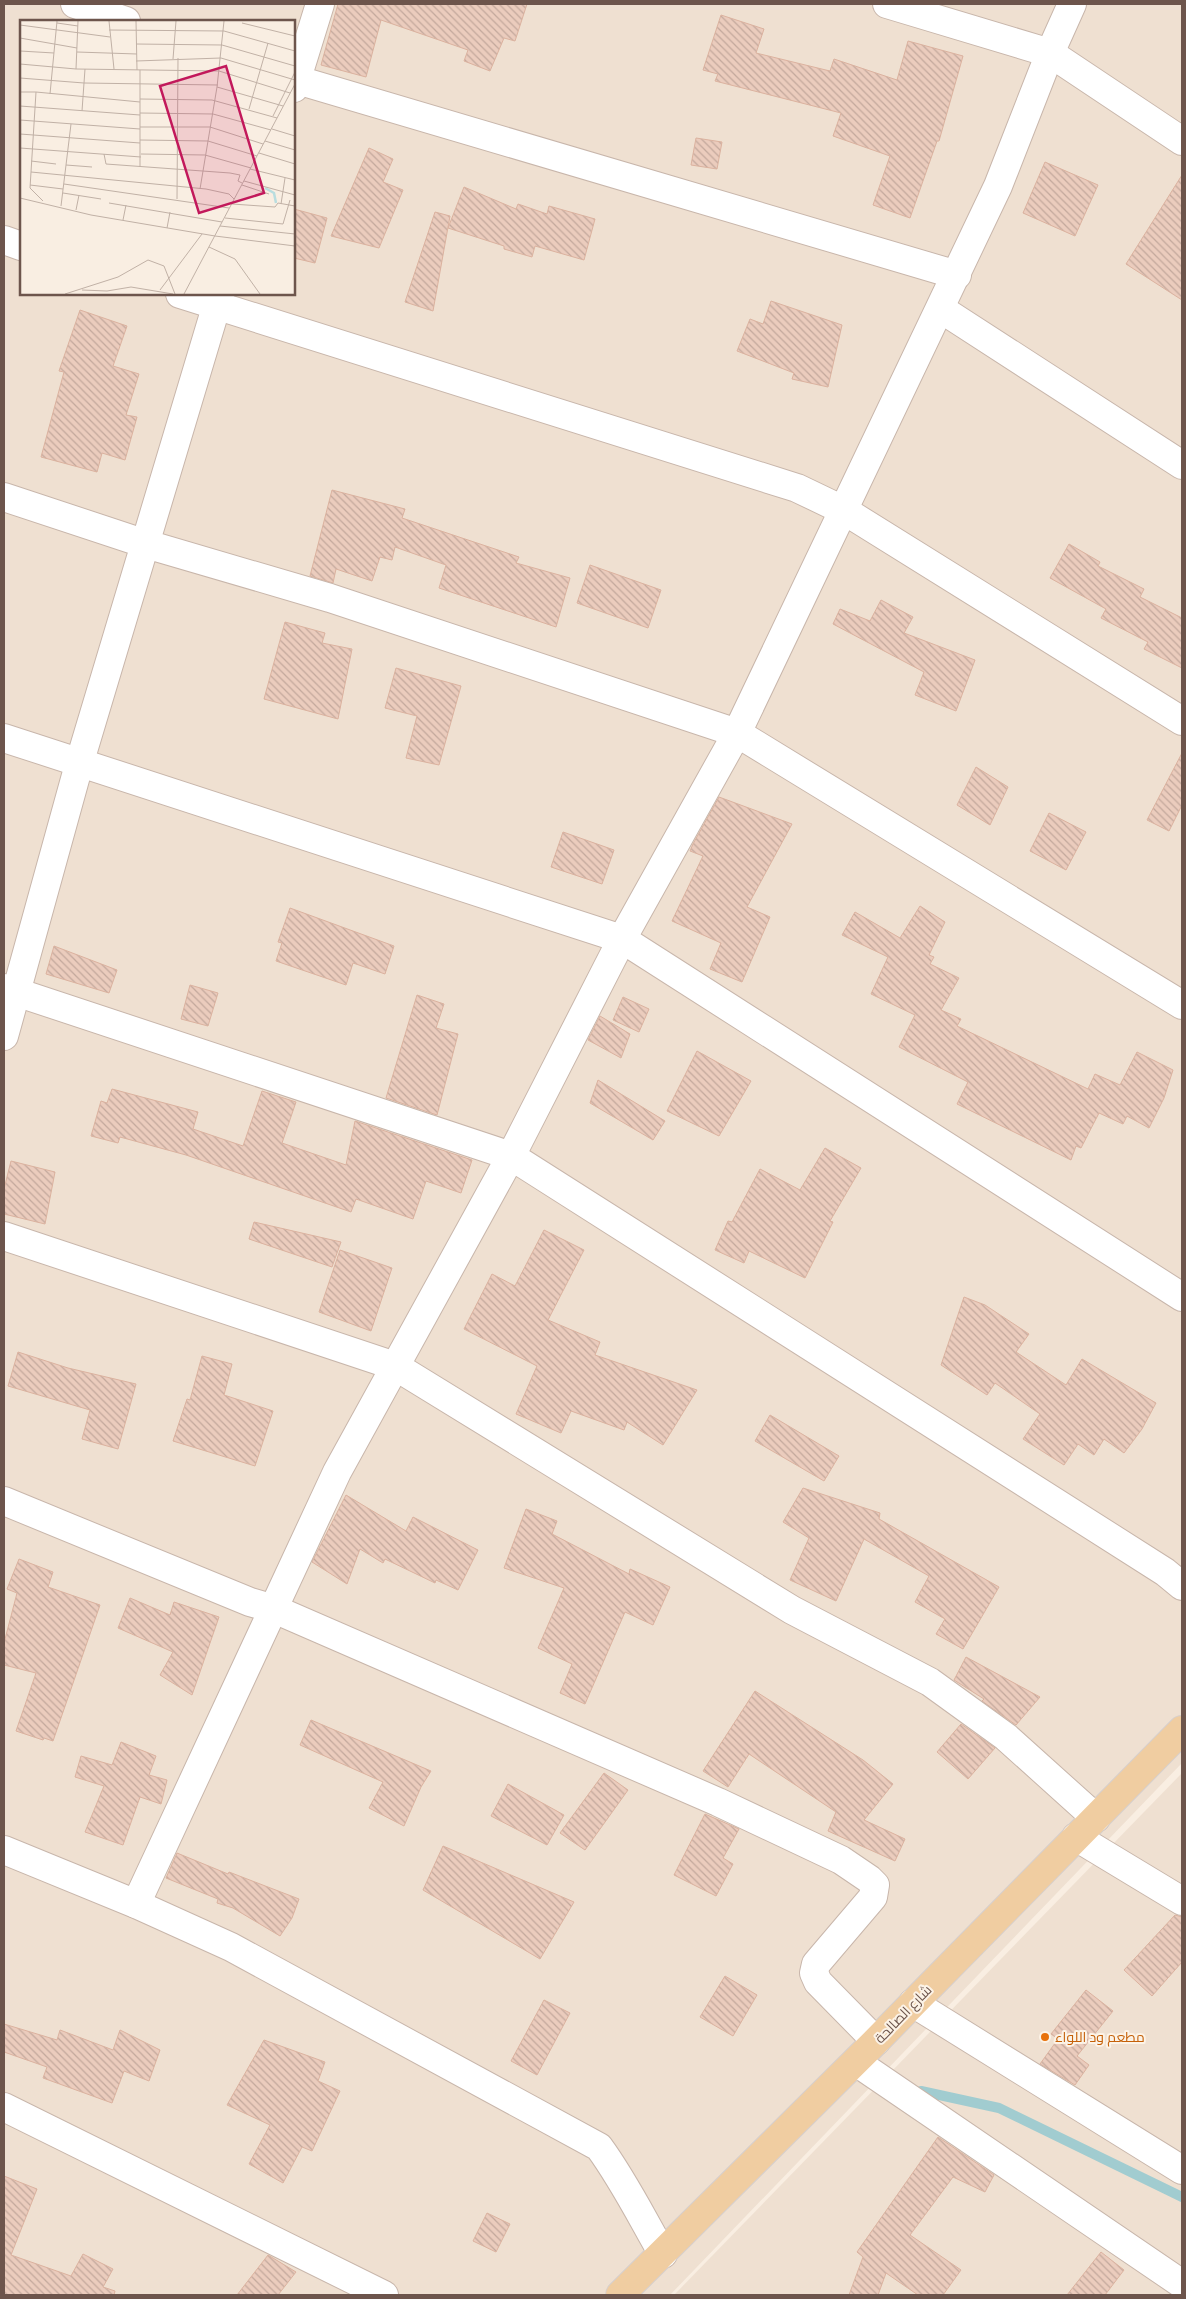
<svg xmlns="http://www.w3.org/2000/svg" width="1186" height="2299" viewBox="0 0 1186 2299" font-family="'Archivo Narrow',Cairo,sans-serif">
	<defs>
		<pattern id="building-back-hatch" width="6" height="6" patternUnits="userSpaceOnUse" patternTransform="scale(1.25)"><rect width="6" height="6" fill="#ebccbd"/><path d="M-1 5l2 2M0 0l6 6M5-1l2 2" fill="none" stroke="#c3a89c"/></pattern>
	</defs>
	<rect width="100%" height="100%" fill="#f9eee2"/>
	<g fill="#efe0d1" fill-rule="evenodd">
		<path d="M 4,4 L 1182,4 L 1182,1763 L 670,2295 L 4,2295 ZM 21,21 L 294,21 L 294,294 L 21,294 Z"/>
		<path d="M 1182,1773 L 1182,2295 L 674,2295 Z"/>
	</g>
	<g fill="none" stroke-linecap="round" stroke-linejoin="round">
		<path stroke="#a1ccd0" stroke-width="10" d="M 921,2091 L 999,2108 L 1182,2197"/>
	</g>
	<g fill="url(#building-back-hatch)" stroke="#dbb29f">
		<path d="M 338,4 L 527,4 L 515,41 L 504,38 L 490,71 L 464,61 L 468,50 L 381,20 L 366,77 L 321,65 Z"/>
		<path d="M 721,15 L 764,29 L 756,53 L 830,71 L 834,59 L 897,80 L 908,41 L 963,56 L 939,141 L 937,141 L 910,218 L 873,205 L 890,156 L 833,136 L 841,113 L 715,81 L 718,74 L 703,70 Z"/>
		<path d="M 696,138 L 722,142 L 717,169 L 691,165 Z"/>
		<path d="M 369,148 L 393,159 L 383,182 L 403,190 L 379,248 L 331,236 Z"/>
		<path d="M 1045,162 L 1098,185 L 1075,236 L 1023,213 Z"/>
		<path d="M 1182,175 L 1182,300 L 1126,264 Z"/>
		<path d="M 464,187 L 516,209 L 518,204 L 547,214 L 549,206 L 595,219 L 584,260 L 535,246 L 532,257 L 504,249 L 504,246 L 448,228 Z"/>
		<path d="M 294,209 L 327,218 L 315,263 L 294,258 Z"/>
		<path d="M 435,212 L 450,216 L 433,311 L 405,302 Z"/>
		<path d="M 771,301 L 842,325 L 828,387 L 792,379 L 794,373 L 737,351 L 750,319 L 763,324 Z"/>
		<path d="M 80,310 L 127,326 L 113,366 L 139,374 L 126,415 L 137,417 L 125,460 L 102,453 L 97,472 L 41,457 L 64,372 L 59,371 Z"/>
		<path d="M 332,490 L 405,509 L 402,518 L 519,557 L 516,563 L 570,578 L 556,627 L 439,588 L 446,565 L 395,547 L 392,560 L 380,557 L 372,581 L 336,569 L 333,583 L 310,576 Z"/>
		<path d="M 1069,544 L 1100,562 L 1098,566 L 1144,589 L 1140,597 L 1182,618 L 1182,668 L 1144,649 L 1148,642 L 1101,618 L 1106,609 L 1050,578 Z"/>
		<path d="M 590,565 L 661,590 L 648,628 L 577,603 Z"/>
		<path d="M 881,600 L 913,617 L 904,633 L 975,660 L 956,711 L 915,695 L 924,672 L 833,624 L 840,609 L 870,621 Z"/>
		<path d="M 285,622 L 325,633 L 322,643 L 352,649 L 338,719 L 264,699 Z"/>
		<path d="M 396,668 L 461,686 L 439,765 L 406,758 L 417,716 L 385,708 Z"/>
		<path d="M 1182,753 L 1182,805 L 1169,831 L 1147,820 Z"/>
		<path d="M 976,767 L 1008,787 L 990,825 L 957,805 Z"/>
		<path d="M 719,797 L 792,824 L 747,907 L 770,917 L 742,982 L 710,969 L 721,943 L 672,921 L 703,856 L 690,851 L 693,844 Z"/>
		<path d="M 1049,813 L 1086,832 L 1066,870 L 1030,851 Z"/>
		<path d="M 563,832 L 614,850 L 602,884 L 551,867 Z"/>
		<path d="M 920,906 L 945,922 L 929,955 L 934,957 L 930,964 L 959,978 L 941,1010 L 961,1019 L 957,1026 L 1088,1089 L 1095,1074 L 1120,1085 L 1137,1052 L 1173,1070 L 1164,1098 L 1149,1128 L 1127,1116 L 1123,1124 L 1099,1113 L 1081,1148 L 1076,1146 L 1071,1160 L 957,1104 L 968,1082 L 899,1047 L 915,1015 L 871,994 L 888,957 L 842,935 L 855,912 L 900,938 Z"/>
		<path d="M 290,908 L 394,946 L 385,974 L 353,963 L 346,985 L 276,961 L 282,943 L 278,942 Z"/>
		<path d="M 54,946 L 117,970 L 109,993 L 46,974 Z"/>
		<path d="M 190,985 L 218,993 L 208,1026 L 181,1019 Z"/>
		<path d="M 417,995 L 444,1004 L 436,1028 L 458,1034 L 437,1115 L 386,1098 Z"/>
		<path d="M 623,997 L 649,1009 L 639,1032 L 613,1020 Z"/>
		<path d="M 600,1016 L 630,1034 L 621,1058 L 588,1040 Z"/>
		<path d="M 697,1051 L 751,1081 L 719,1136 L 667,1111 Z"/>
		<path d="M 598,1080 L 665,1121 L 653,1140 L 590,1103 Z"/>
		<path d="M 112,1089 L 198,1112 L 193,1129 L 243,1146 L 262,1091 L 296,1102 L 282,1143 L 346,1165 L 355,1121 L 472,1160 L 461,1193 L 426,1181 L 413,1219 L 356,1199 L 351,1212 L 186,1155 L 120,1137 L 118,1143 L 91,1136 L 101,1101 L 107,1103 Z"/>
		<path d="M 825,1148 L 861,1168 L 830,1221 L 833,1222 L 805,1278 L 749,1251 L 744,1263 L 715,1250 L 728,1221 L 732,1222 L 760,1169 L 800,1190 Z"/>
		<path d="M 11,1161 L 55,1172 L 45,1224 L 4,1214 L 4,1189 Z"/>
		<path d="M 254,1222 L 341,1242 L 332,1267 L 249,1239 Z"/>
		<path d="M 544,1230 L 584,1250 L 548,1320 L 600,1342 L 595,1355 L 697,1390 L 663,1445 L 627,1422 L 624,1430 L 571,1411 L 561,1433 L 516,1414 L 537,1366 L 464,1329 L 492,1274 L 515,1286 Z"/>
		<path d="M 340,1250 L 392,1268 L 371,1331 L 319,1312 Z"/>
		<path d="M 964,1297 L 985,1305 L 1029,1334 L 1016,1352 L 1066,1385 L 1082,1359 L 1156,1403 L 1142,1429 L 1124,1453 L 1104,1439 L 1094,1455 L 1078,1444 L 1064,1465 L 1023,1439 L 1040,1414 L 995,1383 L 987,1395 L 941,1365 Z"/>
		<path d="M 18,1352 L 68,1368 L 136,1384 L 118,1449 L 82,1439 L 90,1410 L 8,1386 Z"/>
		<path d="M 202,1356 L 232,1364 L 224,1395 L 273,1411 L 255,1466 L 173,1441 L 187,1399 L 190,1400 Z"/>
		<path d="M 770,1415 L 839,1456 L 824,1481 L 755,1441 Z"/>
		<path d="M 803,1488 L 880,1513 L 879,1519 L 999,1587 L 963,1649 L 936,1634 L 945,1619 L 915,1602 L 929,1576 L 864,1539 L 836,1601 L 790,1580 L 809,1538 L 783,1522 Z"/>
		<path d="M 346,1495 L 406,1531 L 413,1517 L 478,1550 L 458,1590 L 436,1580 L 435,1583 L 385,1559 L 383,1563 L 360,1549 L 347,1584 L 312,1562 Z"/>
		<path d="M 526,1509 L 557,1521 L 552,1534 L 629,1574 L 630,1569 L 670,1587 L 653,1625 L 625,1612 L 585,1704 L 560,1693 L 572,1664 L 538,1648 L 564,1588 L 504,1568 Z"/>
		<path d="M 19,1559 L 53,1572 L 48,1587 L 100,1605 L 53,1741 L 44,1738 L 43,1740 L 16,1731 L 36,1673 L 4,1665 L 4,1643 L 17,1593 L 7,1589 Z"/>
		<path d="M 130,1598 L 170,1615 L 174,1602 L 219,1617 L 192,1695 L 160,1675 L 173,1652 L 118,1628 Z"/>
		<path d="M 966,1657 L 1040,1697 L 1016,1725 L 982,1701 L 984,1699 L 954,1680 Z"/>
		<path d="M 755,1691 L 863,1760 L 893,1784 L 864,1820 L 905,1839 L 895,1861 L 828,1831 L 836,1812 L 749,1754 L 728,1787 L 703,1771 Z"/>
		<path d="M 311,1720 L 431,1771 L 421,1787 L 404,1826 L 369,1808 L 383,1782 L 300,1745 Z"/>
		<path d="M 961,1724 L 995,1748 L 968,1779 L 937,1752 Z"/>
		<path d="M 121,1742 L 156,1756 L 149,1775 L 167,1780 L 161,1804 L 140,1797 L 123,1845 L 85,1832 L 104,1786 L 75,1777 L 81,1756 L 112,1765 Z"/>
		<path d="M 604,1773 L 628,1790 L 585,1850 L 560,1833 Z"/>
		<path d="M 508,1784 L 564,1815 L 547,1845 L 491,1816 Z"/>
		<path d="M 705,1814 L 739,1829 L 723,1858 L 733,1864 L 716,1896 L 674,1875 Z"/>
		<path d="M 443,1846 L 574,1902 L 540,1959 L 423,1890 Z"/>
		<path d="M 177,1853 L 228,1874 L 229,1872 L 299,1899 L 292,1918 L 280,1936 L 233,1908 L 217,1903 L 218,1899 L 166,1878 Z"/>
		<path d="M 1175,1915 L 1182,1917 L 1182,1962 L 1152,1996 L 1124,1970 Z"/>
		<path d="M 725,1976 L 757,1995 L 733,2036 L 700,2017 Z"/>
		<path d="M 1086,1990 L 1113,2011 L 1077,2056 L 1089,2065 L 1075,2085 L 1040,2064 L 1058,2039 L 1051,2034 Z"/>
		<path d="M 544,2000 L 570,2013 L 537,2075 L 511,2061 Z"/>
		<path d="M 4,2024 L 57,2040 L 60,2030 L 113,2050 L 120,2030 L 160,2050 L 149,2081 L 124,2071 L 112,2103 L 43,2078 L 47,2067 L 4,2052 Z"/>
		<path d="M 264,2040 L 325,2062 L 318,2081 L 340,2091 L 312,2151 L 302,2147 L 283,2183 L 249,2164 L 270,2125 L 227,2105 Z"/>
		<path d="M 938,2137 L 994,2175 L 985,2192 L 953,2177 L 910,2235 L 961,2270 L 943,2295 L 918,2295 L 886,2273 L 878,2295 L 849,2295 L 863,2257 L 857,2252 Z"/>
		<path d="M 4,2176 L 37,2189 L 11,2255 L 71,2276 L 83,2254 L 113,2269 L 103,2287 L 115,2291 L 114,2295 L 4,2295 Z"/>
		<path d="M 487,2213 L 510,2224 L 496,2252 L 473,2241 Z"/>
		<path d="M 1101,2252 L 1124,2270 L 1105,2295 L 1067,2295 Z"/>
		<path d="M 268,2255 L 296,2272 L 278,2295 L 237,2295 Z"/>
	</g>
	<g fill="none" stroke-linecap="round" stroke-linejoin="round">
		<defs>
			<g id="minor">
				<path d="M 75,4 L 126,21"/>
				<path d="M 887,4 L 1050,53 L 1182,141"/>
				<path d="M 294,79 L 957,275"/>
				<path d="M 294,88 L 320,4"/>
				<path d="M 4,240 L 21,246"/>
				<path d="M 180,294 L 797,488 L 845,511 L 1182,721"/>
				<path d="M 941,309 L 1182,465"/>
				<path d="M 4,497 L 146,544 L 330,598 L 737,733 L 1182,1005"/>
				<path d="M 4,738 L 622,939 L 1182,1297"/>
				<path d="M 4,988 L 511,1156 L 1165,1572 L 1182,1586"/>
				<path d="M 4,1036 L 80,761 L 220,294"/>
				<path d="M 4,1236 L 395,1366 L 792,1610 L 930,1682 L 1006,1737 L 1096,1818"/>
				<path d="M 4,1501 L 250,1602 L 274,1609 L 718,1802 L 841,1860 L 869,1879 L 875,1885 L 873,1897 L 816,1964 L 814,1973 L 818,1982 L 876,2041"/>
				<path d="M 1076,1837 L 1182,1901"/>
				<path d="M 4,1850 L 136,1904 L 231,1947 L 599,2147 C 624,2181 642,2218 663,2254"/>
				<path d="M 136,1904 L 337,1472 L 511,1156 L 622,939 L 737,733 L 998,186 L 1050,53 L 1072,4"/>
				<path d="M 913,2003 L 1182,2170"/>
				<path d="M 856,2062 L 1182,2284"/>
				<path d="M 4,2107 L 384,2295"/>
			</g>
			<path id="major" d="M 620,2295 L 876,2041 L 1182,1730"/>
		</defs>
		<use href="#minor" stroke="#c8b6ab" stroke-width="30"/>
		<use href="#major" stroke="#d6cfcd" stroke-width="30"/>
		<use href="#minor" stroke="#fff" stroke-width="28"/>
		<use href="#major" stroke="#f0cda1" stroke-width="28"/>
	</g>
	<circle fill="#e8710a" stroke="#fcf3e7" stroke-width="2" cx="1045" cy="2037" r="5"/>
	<g text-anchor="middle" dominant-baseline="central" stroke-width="4" stroke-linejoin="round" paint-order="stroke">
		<g font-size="14" fill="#6d554c" stroke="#fcf3e7">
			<text transform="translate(903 2014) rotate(-46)">شارع الصالحة</text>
		</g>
		<g font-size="14" fill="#c56008" stroke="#fcf3e7" text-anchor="start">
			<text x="1055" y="2037">مطعم ود اللواء</text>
		</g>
	</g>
	<g transform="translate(20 20)">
		<rect width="275" height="275" fill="#f9eee2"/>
		<path fill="none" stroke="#b9dddf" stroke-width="2.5" d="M 245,168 L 254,173 L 256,183"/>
		<path fill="none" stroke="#c1b1a6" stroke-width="1" d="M 89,1 L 94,49M 116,1 L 117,50M 37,3 L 58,6M 222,3 L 275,16M 0,5 L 90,17M 89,10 L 204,11 L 275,31M 0,18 L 57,28M 116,24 L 202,25 L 275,46M 0,31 L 34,33M 57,32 L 117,34M 153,39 L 156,1M 116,41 L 201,38 L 275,60M 0,44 L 56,49 L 199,51 L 270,73M 56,49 L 58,1M 120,50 L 120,147M 0,58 L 64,63 L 198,65M 197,67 L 263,86M 0,72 L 16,72 L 10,168 L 23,181M 16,72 L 120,82M 30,74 L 37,1M 120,79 L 192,80 L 257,98M 0,86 L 120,95M 229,89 L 248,23M 62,91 L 65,49M 120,93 L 193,94 L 251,110M 253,96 L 275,52M 0,100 L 120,109M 120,107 L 190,107 L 243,124M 252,109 L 275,116M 0,114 L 120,123M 120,120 L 188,121 L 237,136M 245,121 L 275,130M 0,128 L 121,137M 239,133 L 275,144M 84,134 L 86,144 L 210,153 L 220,155 L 218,161 L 222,163M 121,134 L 185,135 L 231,148M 11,141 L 36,144M 46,145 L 72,147M 230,149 L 275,160M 11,152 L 186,169 L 209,174 L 214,179M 224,161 L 275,175M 44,164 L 209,188M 10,165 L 43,169M 222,165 L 249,174M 180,169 L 197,67 L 204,1M 43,173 L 81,179M 0,178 L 71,195 L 195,216 L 275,226M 157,179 L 158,38M 89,183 L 202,202M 212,184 L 255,187 L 258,183 L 275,186M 261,184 L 265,158M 41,186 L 51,104M 56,190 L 59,175M 205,198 L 263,204 L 270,180M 103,200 L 106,185M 200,206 L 275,214M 147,208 L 150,192M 189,227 L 215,239 L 240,274M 62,270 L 87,271 L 111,267 L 153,274M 140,270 L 182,214M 45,274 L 98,257 L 128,240 L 144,246 L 155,274M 164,274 L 275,64"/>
		<path fill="#c2185b" fill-opacity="0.15" stroke="#c2185b" stroke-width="2.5" d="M 206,46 L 244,173 L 179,193 L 140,66 Z"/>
		<rect width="275" height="275" fill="none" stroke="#6d554c" stroke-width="2.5"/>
	</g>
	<rect width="1186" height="2299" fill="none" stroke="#6d554c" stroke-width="10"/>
</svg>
